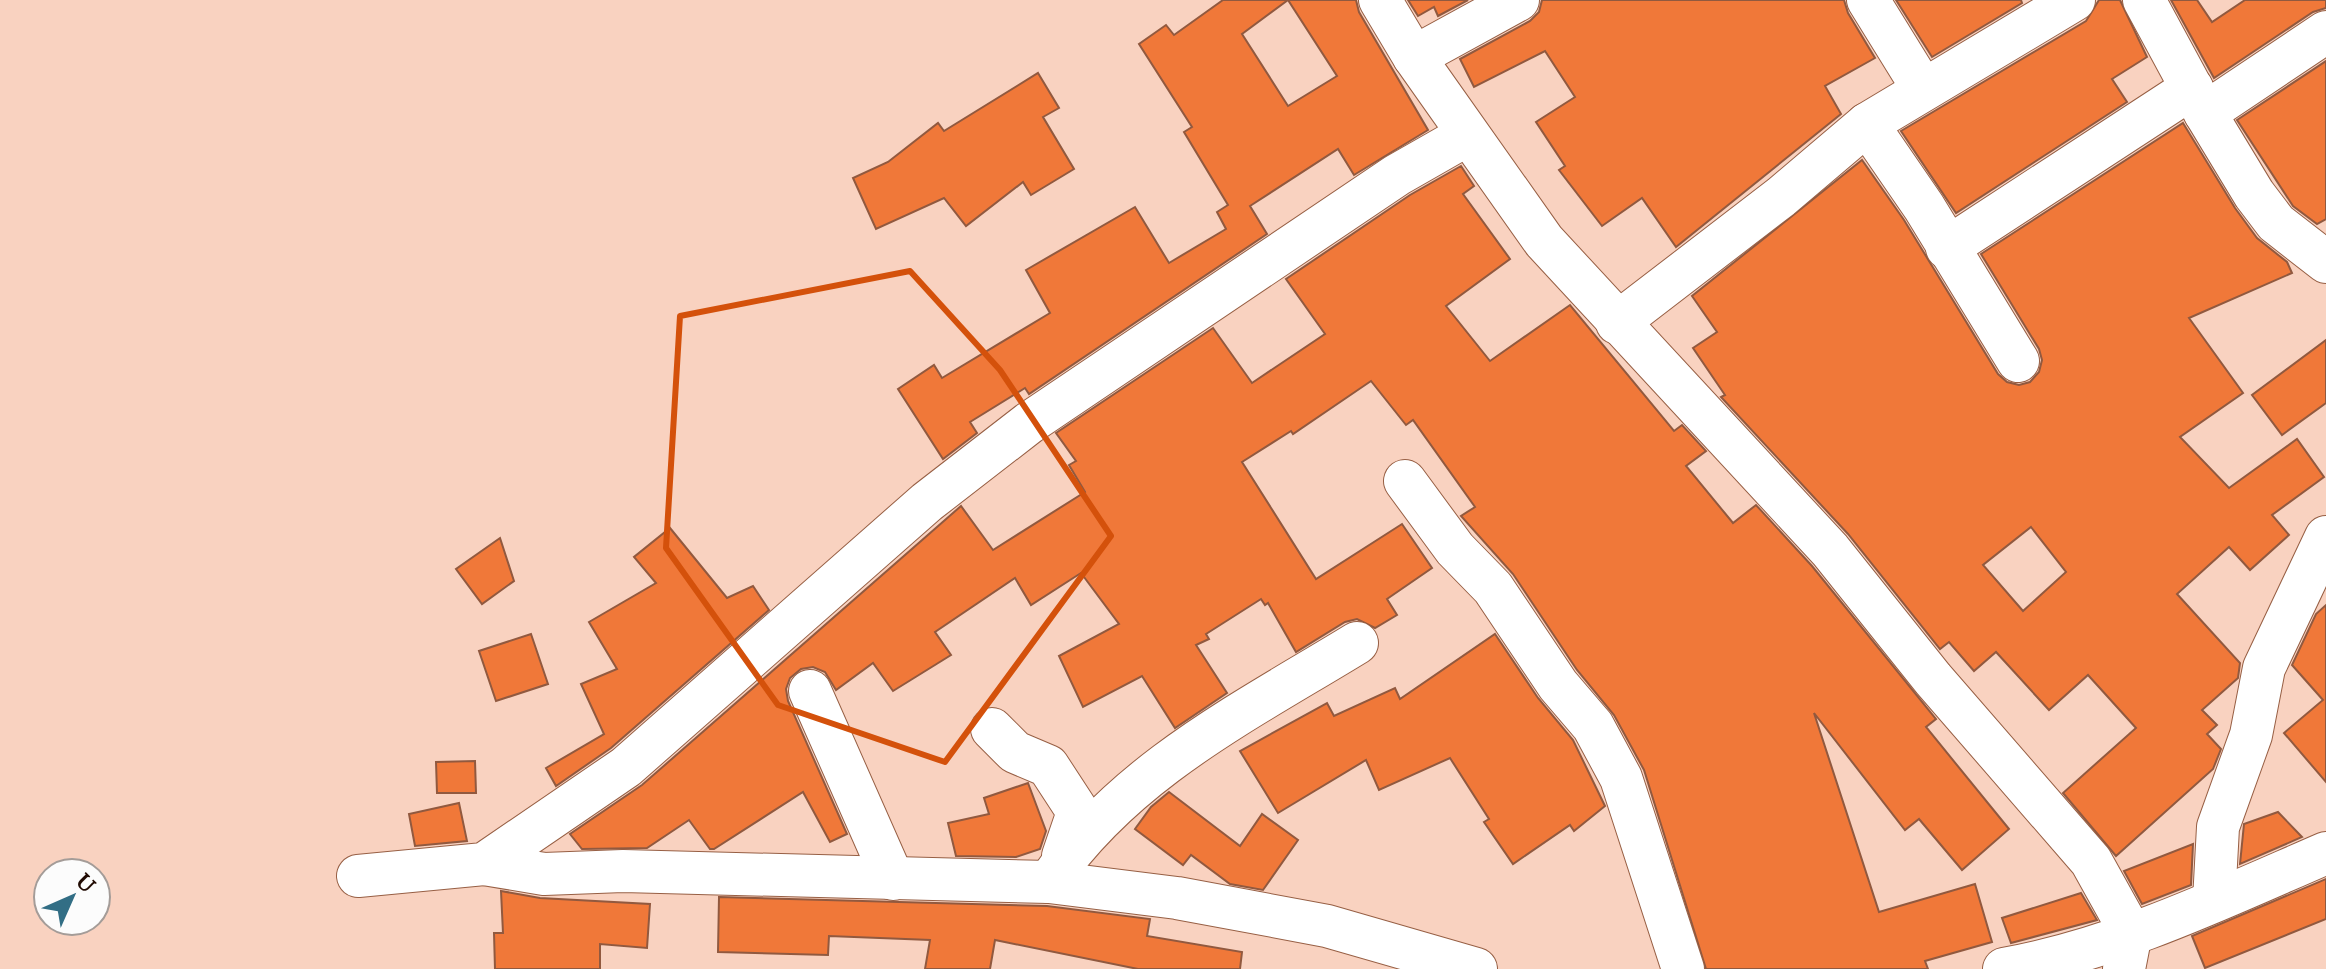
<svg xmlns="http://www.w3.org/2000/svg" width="2326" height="969" viewBox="0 0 2326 969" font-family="Lora,serif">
	<rect width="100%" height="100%" fill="#f9d2c0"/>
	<g fill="#f07839" stroke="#91593f" stroke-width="2" fill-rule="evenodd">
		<path d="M 1223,0 L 1288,0 L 1242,34 L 1288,106 L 1337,76 L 1288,0 L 1356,0 L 1359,12 L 1428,130 L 1354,175 L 1338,149 L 1250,206 L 1267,234 L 1029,394 L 1025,388 L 970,422 L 977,433 L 943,459 L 898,389 L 934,365 L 942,378 L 1050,313 L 1026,270 L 1135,207 L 1169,263 L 1226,229 L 1217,212 L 1228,205 L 1184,132 L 1192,127 L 1139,44 L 1166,25 L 1174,35 Z"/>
		<path d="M 1408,0 L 1468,0 L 1438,16 L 1434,7 L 1418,16 Z"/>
		<path d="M 1542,0 L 1844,0 L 1848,13 L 1875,58 L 1825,86 L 1841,114 L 1676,247 L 1642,198 L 1602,226 L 1559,170 L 1565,166 L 1536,122 L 1575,97 L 1545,51 L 1474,87 L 1460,59 L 1530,21 L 1539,12 Z"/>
		<path d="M 1896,0 L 2021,0 L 2022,3 L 1932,57 Z"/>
		<path d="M 2099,0 L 2120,0 L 2147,57 L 2112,79 L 2127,102 L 1956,213 L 1901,131 L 2086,21 Z"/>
		<path d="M 2171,0 L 2197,0 L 2212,22 L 2245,0 L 2326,0 L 2326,8 L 2313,12 L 2214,78 Z"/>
		<path d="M 2326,61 L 2326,219 L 2317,224 L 2293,206 L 2237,120 Z"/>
		<path d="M 1038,73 L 1059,108 L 1043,117 L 1074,169 L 1031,195 L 1023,182 L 966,226 L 944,198 L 876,229 L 853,178 L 888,162 L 938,123 L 944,131 Z"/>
		<path d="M 2183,123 L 2235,208 L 2257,238 L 2287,262 L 2292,273 L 2189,318 L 2243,393 L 2180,437 L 2229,488 L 2297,439 L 2324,477 L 2272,515 L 2289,535 L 2250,570 L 2229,547 L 2177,594 L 2240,663 L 2238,678 L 2202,710 L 2217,725 L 2207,734 L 2221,749 L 2213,769 L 2116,856 L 2063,793 L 2136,728 L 2088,675 L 2049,710 L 1996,652 L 1974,671 L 1949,642 L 1940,649 L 1848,534 L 1721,397 L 1725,395 L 1693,348 L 1717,332 L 1692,296 L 1862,160 L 1904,220 L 1998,374 L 2007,382 L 2019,385 L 2030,382 L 2039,372 L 2042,360 L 2039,349 L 1981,254 ZM 2031,527 L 2066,572 L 2023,611 L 1983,565 Z"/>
		<path d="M 1461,166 L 1474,186 L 1463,194 L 1510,259 L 1446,306 L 1490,361 L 1570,305 L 1674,431 L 1682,425 L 1706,451 L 1686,466 L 1733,523 L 1756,505 L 1812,566 L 1936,719 L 1926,727 L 2009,829 L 1962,870 L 1919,819 L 1905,830 L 1814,713 L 1879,912 L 1975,884 L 1992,942 L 1925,961 L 1928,969 L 1706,969 L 1644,770 L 1614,715 L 1577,670 L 1513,574 L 1461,516 L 1475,507 L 1413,420 L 1406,425 L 1371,381 L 1293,434 L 1291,431 L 1242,462 L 1316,579 L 1402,524 L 1432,568 L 1387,599 L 1397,615 L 1375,628 L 1357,619 L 1345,622 L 1296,652 L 1268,603 L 1265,605 L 1261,599 L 1206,634 L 1209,639 L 1196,645 L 1227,693 L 1175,728 L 1142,676 L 1083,707 L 1059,656 L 1119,624 L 1081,573 L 1031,605 L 1015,578 L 935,632 L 951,655 L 893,691 L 873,663 L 836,690 L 825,672 L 813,667 L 801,669 L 790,678 L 786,689 L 788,701 L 847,834 L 830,842 L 803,792 L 714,849 L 710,849 L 689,820 L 647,848 L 582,849 L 570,834 L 642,785 L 961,506 L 993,550 L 1085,492 L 1069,465 L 1076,461 L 1056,433 L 1213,328 L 1252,383 L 1325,334 L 1286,279 L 1410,195 Z"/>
		<path d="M 2326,340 L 2326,403 L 2282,435 L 2252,395 Z"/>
		<path d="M 670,528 L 727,598 L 753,586 L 769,610 L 611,748 L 556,786 L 546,768 L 604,734 L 581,684 L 617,669 L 589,622 L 656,583 L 634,557 Z"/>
		<path d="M 500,538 L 514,581 L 482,604 L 456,569 Z"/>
		<path d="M 2326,605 L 2326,782 L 2284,733 L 2323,700 L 2292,665 L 2316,614 Z"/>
		<path d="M 531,634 L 548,684 L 496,701 L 479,651 Z"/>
		<path d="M 1495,634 L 1538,698 L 1573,740 L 1605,806 L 1574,831 L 1570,825 L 1513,864 L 1484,822 L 1489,819 L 1450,758 L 1379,790 L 1366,760 L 1278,813 L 1240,751 L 1327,703 L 1334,716 L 1395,688 L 1400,699 Z"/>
		<path d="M 475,761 L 476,793 L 437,793 L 436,762 Z"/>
		<path d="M 1028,783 L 1046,831 L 1040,849 L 1016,857 L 956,856 L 948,823 L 989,814 L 984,798 Z"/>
		<path d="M 1169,792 L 1240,846 L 1262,814 L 1298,840 L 1263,890 L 1230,884 L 1191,855 L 1183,865 L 1135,829 L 1151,807 Z"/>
		<path d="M 459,803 L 467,841 L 415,846 L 409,814 Z"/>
		<path d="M 2278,812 L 2302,837 L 2240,864 L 2244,824 Z"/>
		<path d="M 2193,844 L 2191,885 L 2142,904 L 2124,871 Z"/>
		<path d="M 2326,879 L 2326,919 L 2205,968 L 2192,936 Z"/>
		<path d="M 501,891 L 540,898 L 650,904 L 647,948 L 600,944 L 600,969 L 495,969 L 494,933 L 503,933 Z"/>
		<path d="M 2081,893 L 2097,920 L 2011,943 L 2002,918 Z"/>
		<path d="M 719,897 L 1047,906 L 1150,919 L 1147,936 L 1242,952 L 1240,969 L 1138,969 L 995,940 L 990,969 L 925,969 L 930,940 L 829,936 L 828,955 L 718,952 Z"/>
	</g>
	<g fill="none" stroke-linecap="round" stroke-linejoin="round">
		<defs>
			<g id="minor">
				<path d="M 1380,0 L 1414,57 L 1544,241 L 1830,550 L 1933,679 L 2091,861 L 2131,933 L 2124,969"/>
				<path d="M 1868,0 L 1923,89"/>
				<path d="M 2144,0 L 2205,113 L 2254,194 L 2276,223 L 2326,262"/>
				<path d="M 1414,57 L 1518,0"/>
				<path d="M 2205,113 L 2326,32"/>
				<path d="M 1867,124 L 1924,207 L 2018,361"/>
				<path d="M 1947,248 L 2192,88"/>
				<path d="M 1617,323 L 1781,197 L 1867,124 L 2074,0"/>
				<path d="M 1405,481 L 1455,549 L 1493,588 L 1558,685 L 1593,726 L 1621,778 L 1683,969"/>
				<path d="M 810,691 L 893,879"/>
				<path d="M 992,729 L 1015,752 L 1048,766 L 1078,812 L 1063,856"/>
				<path d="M 484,864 L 544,874 L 623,871 L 1049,882 L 1177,898 L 1327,926 L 1476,969"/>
				<path d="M 358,876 L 484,864 L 626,767 L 927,502 L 1029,423 L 1397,175 L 1467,135"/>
				<path d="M 1049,882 C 1125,771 1246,711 1357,643"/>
				<path d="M 2214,901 L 2218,827 L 2251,735 L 2264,668 L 2326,537"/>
				<path d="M 2004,969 C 2116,949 2222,898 2326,853"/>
			</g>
		</defs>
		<use href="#minor" stroke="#975f44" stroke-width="44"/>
		<use href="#minor" stroke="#fff" stroke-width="42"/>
	</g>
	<path fill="none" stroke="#d4510b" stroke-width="6" stroke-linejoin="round" d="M 910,271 L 1000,370 L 1111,536 L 945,762 L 778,705 L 666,548 L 680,316 Z"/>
	<g transform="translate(72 897) rotate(45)"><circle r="38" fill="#fcfcfc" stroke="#a49c98" stroke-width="2"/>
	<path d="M0-6L14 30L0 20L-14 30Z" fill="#326e85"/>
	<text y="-12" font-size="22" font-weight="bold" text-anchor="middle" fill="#210b03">U</text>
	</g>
</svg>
